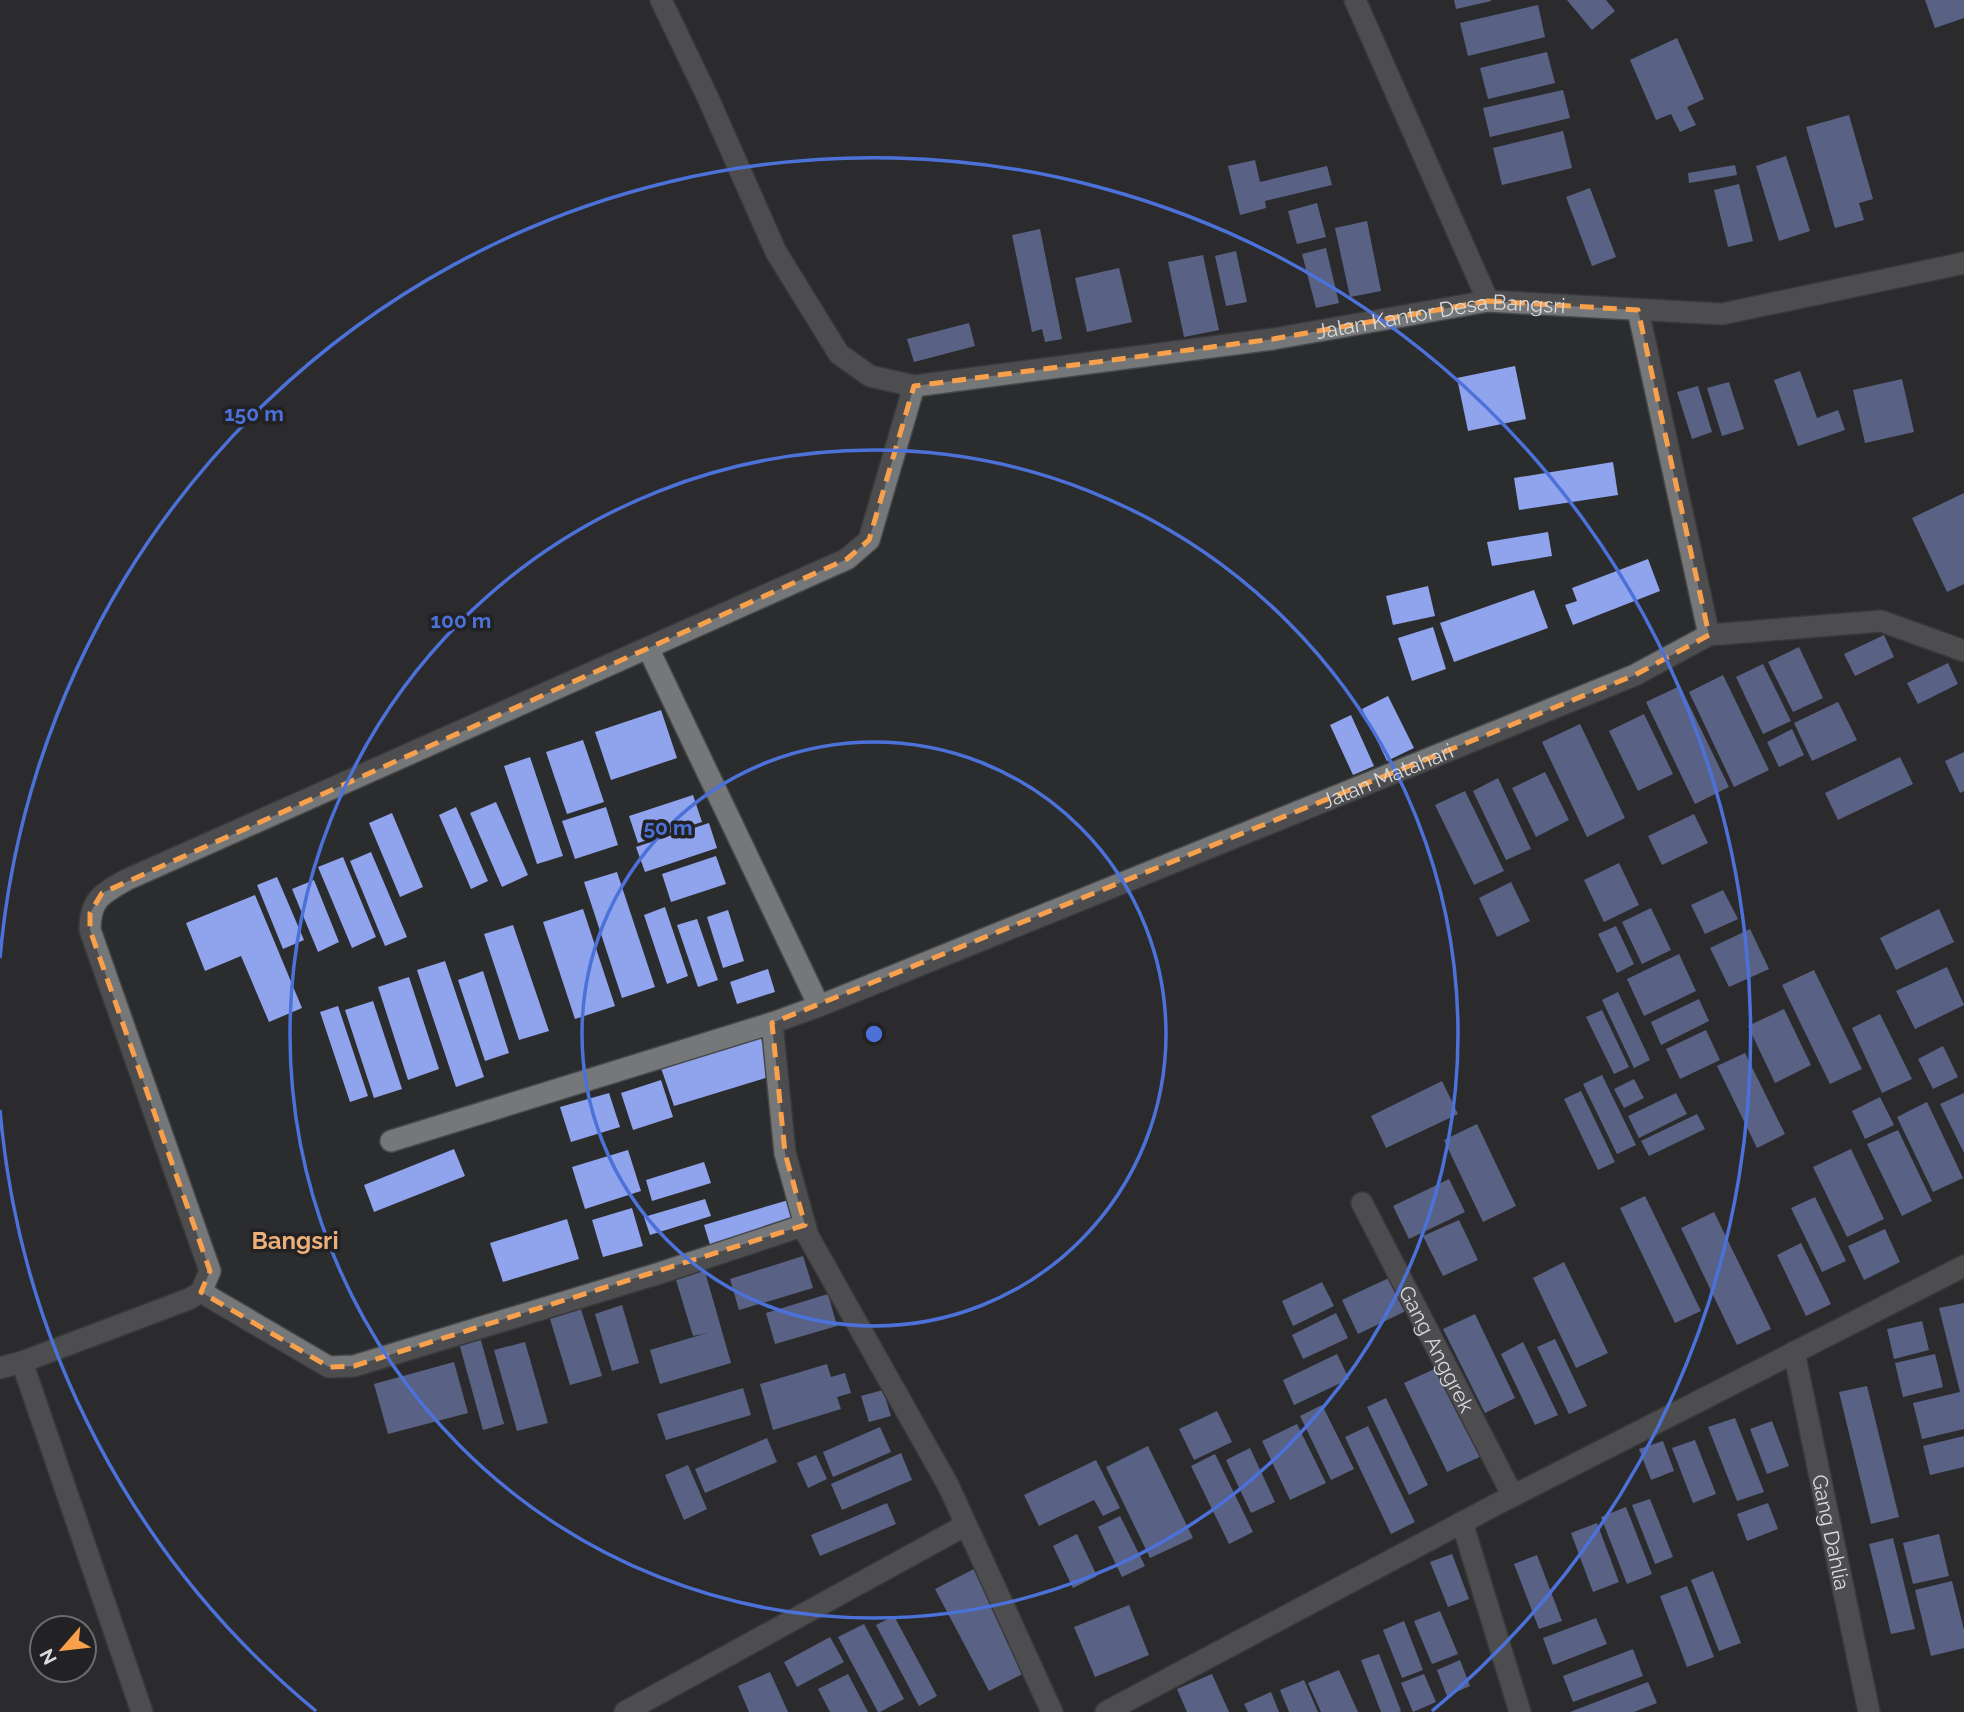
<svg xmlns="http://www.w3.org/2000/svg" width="1964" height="1712" viewBox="0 0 1964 1712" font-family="Raleway,sans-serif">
	<rect width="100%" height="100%" fill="#2b2c2e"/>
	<g fill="#90a4ed">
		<path d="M 1454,0 L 1491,0 L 1491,1 L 1456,9 Z"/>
		<path d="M 1567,0 L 1606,0 L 1615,11 L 1592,30 Z"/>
		<path d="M 1925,0 L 1964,0 L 1964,18 L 1935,28 Z"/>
		<path d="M 1538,5 L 1545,37 L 1468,56 L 1460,23 Z"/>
		<path d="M 1677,38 L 1704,99 L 1687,107 L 1696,125 L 1680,132 L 1671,114 L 1656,120 L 1630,60 Z"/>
		<path d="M 1547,52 L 1555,83 L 1488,99 L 1480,68 Z"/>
		<path d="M 1563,90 L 1570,118 L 1490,137 L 1483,108 Z"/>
		<path d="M 1849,115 L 1873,199 L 1859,203 L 1864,220 L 1835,228 L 1806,127 Z"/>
		<path d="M 1563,131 L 1572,168 L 1502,185 L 1493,148 Z"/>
		<path d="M 1786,156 L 1810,231 L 1779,241 L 1756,166 Z"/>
		<path d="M 1255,160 L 1260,182 L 1327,166 L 1332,185 L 1265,201 L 1266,208 L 1240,215 L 1228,166 Z"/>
		<path d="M 1735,165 L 1737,175 L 1689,183 L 1688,173 Z"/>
		<path d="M 1739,184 L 1753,241 L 1728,247 L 1714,190 Z"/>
		<path d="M 1590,188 L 1616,257 L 1592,266 L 1566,197 Z"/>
		<path d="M 1317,203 L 1326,237 L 1297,244 L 1288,211 Z"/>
		<path d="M 1367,221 L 1381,291 L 1350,297 L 1335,228 Z"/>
		<path d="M 1040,229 L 1062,339 L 1045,342 L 1042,329 L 1032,332 L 1012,235 Z"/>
		<path d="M 1326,248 L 1339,303 L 1316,308 L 1302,254 Z"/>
		<path d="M 1236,251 L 1247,302 L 1226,306 L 1215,256 Z"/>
		<path d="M 1203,255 L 1219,330 L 1184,337 L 1168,262 Z"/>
		<path d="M 1119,268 L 1132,322 L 1087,332 L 1075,278 Z"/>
		<path d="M 969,323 L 975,346 L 914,362 L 907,339 Z"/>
		<path d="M 1515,366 L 1526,419 L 1468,431 L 1457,378 Z"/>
		<path d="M 1800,371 L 1817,418 L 1838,410 L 1845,430 L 1798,446 L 1774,380 Z"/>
		<path d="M 1902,379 L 1914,432 L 1865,443 L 1853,390 Z"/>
		<path d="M 1729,382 L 1744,429 L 1722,436 L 1707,388 Z"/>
		<path d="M 1698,386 L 1712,432 L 1692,439 L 1677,392 Z"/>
		<path d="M 1613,462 L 1618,495 L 1519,510 L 1514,478 Z"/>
		<path d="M 1964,493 L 1964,584 L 1947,592 L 1912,518 Z"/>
		<path d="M 1548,532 L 1552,556 L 1492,566 L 1487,542 Z"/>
		<path d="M 1648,559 L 1660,591 L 1573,625 L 1565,605 L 1577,601 L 1572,588 Z"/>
		<path d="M 1428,586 L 1435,616 L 1393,625 L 1386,596 Z"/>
		<path d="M 1534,590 L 1548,628 L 1454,662 L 1440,623 Z"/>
		<path d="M 1433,627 L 1446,669 L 1412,681 L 1398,638 Z"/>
		<path d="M 1884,635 L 1894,657 L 1855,676 L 1844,654 Z"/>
		<path d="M 1799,647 L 1823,698 L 1793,712 L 1768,662 Z"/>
		<path d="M 1948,663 L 1958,684 L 1918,704 L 1907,683 Z"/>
		<path d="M 1763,664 L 1791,721 L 1763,734 L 1736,677 Z"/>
		<path d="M 1723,675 L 1769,770 L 1734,787 L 1689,692 Z"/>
		<path d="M 1680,686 L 1729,787 L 1695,804 L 1646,702 Z"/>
		<path d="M 1388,696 L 1414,748 L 1387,761 L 1362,709 Z"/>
		<path d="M 1838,702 L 1857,740 L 1812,761 L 1794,723 Z"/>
		<path d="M 661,710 L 677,758 L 611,780 L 595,732 Z"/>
		<path d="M 1644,714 L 1673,774 L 1638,791 L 1609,731 Z"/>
		<path d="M 1351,715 L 1374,766 L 1353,775 L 1330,725 Z"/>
		<path d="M 1580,724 L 1625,818 L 1587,837 L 1542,742 Z"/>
		<path d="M 1792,729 L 1804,755 L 1779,767 L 1767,742 Z"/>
		<path d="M 583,740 L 604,802 L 567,814 L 546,752 Z"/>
		<path d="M 1964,752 L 1964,791 L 1960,793 L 1945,761 Z"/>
		<path d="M 530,757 L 563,856 L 537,864 L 504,766 Z"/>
		<path d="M 1900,757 L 1913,784 L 1838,820 L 1825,793 Z"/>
		<path d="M 1545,772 L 1569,820 L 1536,837 L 1512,788 Z"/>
		<path d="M 1498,778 L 1531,849 L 1506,860 L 1473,791 Z"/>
		<path d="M 1465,791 L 1504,871 L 1474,885 L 1435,805 Z"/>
		<path d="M 693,795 L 702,822 L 638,843 L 629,816 Z"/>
		<path d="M 496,802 L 528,875 L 502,887 L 470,813 Z"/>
		<path d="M 456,807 L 488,881 L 471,889 L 439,815 Z"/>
		<path d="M 606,807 L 618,845 L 575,859 L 562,821 Z"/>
		<path d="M 392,813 L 423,887 L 400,897 L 369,823 Z"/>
		<path d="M 1694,814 L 1708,843 L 1662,865 L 1648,836 Z"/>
		<path d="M 709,823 L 717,848 L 645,872 L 636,847 Z"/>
		<path d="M 371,852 L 407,937 L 385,946 L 350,861 Z"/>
		<path d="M 716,856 L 726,884 L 671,902 L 662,874 Z"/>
		<path d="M 343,857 L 376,937 L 352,948 L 318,867 Z"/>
		<path d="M 1619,863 L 1639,905 L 1604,922 L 1584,880 Z"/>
		<path d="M 617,872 L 655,987 L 622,998 L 584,882 Z"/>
		<path d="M 277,877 L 304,940 L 283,949 L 257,885 Z"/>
		<path d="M 314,880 L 339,942 L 318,952 L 292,889 Z"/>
		<path d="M 1511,882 L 1530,921 L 1497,937 L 1479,898 Z"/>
		<path d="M 1723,890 L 1738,919 L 1705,934 L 1691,905 Z"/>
		<path d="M 255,895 L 302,1008 L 269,1022 L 241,956 L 205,971 L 186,923 Z"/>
		<path d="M 665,907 L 688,976 L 667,984 L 644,915 Z"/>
		<path d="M 1651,908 L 1671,950 L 1642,964 L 1622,922 Z"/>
		<path d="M 583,909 L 615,1006 L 575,1019 L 543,922 Z"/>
		<path d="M 1939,909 L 1954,942 L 1896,970 L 1880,938 Z"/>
		<path d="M 728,910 L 744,961 L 723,968 L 707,917 Z"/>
		<path d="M 697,919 L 718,980 L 698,987 L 677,925 Z"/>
		<path d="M 513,925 L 549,1031 L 519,1040 L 484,934 Z"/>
		<path d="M 1616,926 L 1634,964 L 1617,973 L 1598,934 Z"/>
		<path d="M 1750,929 L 1769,969 L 1729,987 L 1710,948 Z"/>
		<path d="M 1679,954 L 1696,991 L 1644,1016 L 1627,979 Z"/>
		<path d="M 445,961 L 484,1077 L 456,1087 L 417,970 Z"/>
		<path d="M 1947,967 L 1964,1005 L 1915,1029 L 1896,991 Z"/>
		<path d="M 768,969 L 775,992 L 737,1004 L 730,982 Z"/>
		<path d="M 1814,970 L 1862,1069 L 1830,1084 L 1782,985 Z"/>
		<path d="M 483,971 L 509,1053 L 485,1061 L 458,980 Z"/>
		<path d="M 409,977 L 439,1069 L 408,1080 L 378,987 Z"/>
		<path d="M 1618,992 L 1650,1060 L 1634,1068 L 1602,1000 Z"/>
		<path d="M 1699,999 L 1709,1021 L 1661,1045 L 1651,1022 Z"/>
		<path d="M 373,1001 L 402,1089 L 374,1098 L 345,1010 Z"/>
		<path d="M 338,1006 L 368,1096 L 350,1102 L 320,1012 Z"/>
		<path d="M 1784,1009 L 1811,1065 L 1775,1083 L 1748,1026 Z"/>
		<path d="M 1602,1010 L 1629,1067 L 1614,1074 L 1586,1017 Z"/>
		<path d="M 1880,1014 L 1912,1079 L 1882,1093 L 1852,1028 Z"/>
		<path d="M 1706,1030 L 1720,1060 L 1680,1079 L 1666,1049 Z"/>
		<path d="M 761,1038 L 772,1076 L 674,1106 L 661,1068 Z"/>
		<path d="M 1943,1046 L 1958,1077 L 1933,1089 L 1918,1059 Z"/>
		<path d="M 1745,1053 L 1785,1134 L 1757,1148 L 1717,1066 Z"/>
		<path d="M 1602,1075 L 1636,1145 L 1617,1154 L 1583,1084 Z"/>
		<path d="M 1634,1079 L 1644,1098 L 1624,1108 L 1614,1089 Z"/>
		<path d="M 661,1080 L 673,1117 L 633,1130 L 621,1093 Z"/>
		<path d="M 1442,1081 L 1458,1114 L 1386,1148 L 1371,1116 Z"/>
		<path d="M 1581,1091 L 1615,1162 L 1598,1170 L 1564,1099 Z"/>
		<path d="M 609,1093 L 620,1127 L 571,1142 L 560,1107 Z"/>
		<path d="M 1676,1093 L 1687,1114 L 1639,1138 L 1628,1116 Z"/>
		<path d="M 1964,1093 L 1964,1153 L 1940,1104 Z"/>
		<path d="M 1880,1097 L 1894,1125 L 1865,1139 L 1852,1111 Z"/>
		<path d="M 1927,1102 L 1963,1178 L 1933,1192 L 1897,1117 Z"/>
		<path d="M 1697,1114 L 1705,1129 L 1649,1156 L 1641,1141 Z"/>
		<path d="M 1477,1124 L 1516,1206 L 1483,1222 L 1444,1140 Z"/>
		<path d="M 1898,1130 L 1932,1201 L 1902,1216 L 1867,1144 Z"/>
		<path d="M 454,1149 L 465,1176 L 374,1212 L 364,1185 Z"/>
		<path d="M 1851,1149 L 1884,1219 L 1847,1237 L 1813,1167 Z"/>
		<path d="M 628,1150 L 641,1191 L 585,1209 L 572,1167 Z"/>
		<path d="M 704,1162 L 711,1183 L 652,1201 L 646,1180 Z"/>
		<path d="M 1449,1179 L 1465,1212 L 1409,1239 L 1393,1206 Z"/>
		<path d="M 1645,1196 L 1701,1311 L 1675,1323 L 1620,1208 Z"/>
		<path d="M 1815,1197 L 1846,1261 L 1822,1272 L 1791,1208 Z"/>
		<path d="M 705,1199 L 711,1216 L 650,1235 L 644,1217 Z"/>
		<path d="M 792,1199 L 799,1221 L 711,1248 L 704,1225 Z"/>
		<path d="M 632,1208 L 643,1246 L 603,1257 L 592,1220 Z"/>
		<path d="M 1714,1212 L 1771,1329 L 1737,1345 L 1681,1228 Z"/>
		<path d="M 567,1219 L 579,1259 L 503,1282 L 490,1243 Z"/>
		<path d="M 1459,1220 L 1478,1260 L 1443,1276 L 1423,1236 Z"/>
		<path d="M 1885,1229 L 1900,1262 L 1864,1280 L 1848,1246 Z"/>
		<path d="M 1801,1243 L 1831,1304 L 1806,1316 L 1777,1255 Z"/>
		<path d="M 803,1256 L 813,1288 L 739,1310 L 730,1279 Z"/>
		<path d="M 702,1261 L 731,1363 L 660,1384 L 650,1350 L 707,1333 L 693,1336 L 673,1270 Z"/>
		<path d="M 1564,1262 L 1608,1353 L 1576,1368 L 1533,1278 Z"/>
		<path d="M 1393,1276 L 1410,1309 L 1358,1334 L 1342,1300 Z"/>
		<path d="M 1322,1282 L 1334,1306 L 1293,1326 L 1282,1301 Z"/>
		<path d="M 828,1294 L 837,1326 L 775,1344 L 766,1313 Z"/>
		<path d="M 1964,1303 L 1964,1429 L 1922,1439 L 1913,1403 L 1960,1392 L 1939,1308 Z"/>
		<path d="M 622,1305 L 639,1363 L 612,1371 L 595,1314 Z"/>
		<path d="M 581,1309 L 602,1376 L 570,1385 L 550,1319 Z"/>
		<path d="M 1336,1313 L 1348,1338 L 1303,1359 L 1292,1335 Z"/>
		<path d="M 1475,1314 L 1515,1398 L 1485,1413 L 1443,1329 Z"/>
		<path d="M 1922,1321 L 1929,1350 L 1894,1359 L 1887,1329 Z"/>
		<path d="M 480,1337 L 504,1424 L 483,1430 L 459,1343 Z"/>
		<path d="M 1555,1339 L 1587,1406 L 1569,1414 L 1537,1347 Z"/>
		<path d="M 525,1342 L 548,1423 L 517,1431 L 494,1350 Z"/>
		<path d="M 1523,1342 L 1558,1415 L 1535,1425 L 1501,1354 Z"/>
		<path d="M 1337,1354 L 1349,1379 L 1294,1405 L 1283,1380 Z"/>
		<path d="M 1935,1354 L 1943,1387 L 1903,1397 L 1895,1363 Z"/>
		<path d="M 454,1362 L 468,1413 L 388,1434 L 374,1384 Z"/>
		<path d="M 827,1364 L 831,1377 L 845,1373 L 851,1393 L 837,1397 L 841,1409 L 773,1430 L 760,1384 Z"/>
		<path d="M 1443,1365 L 1486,1454 L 1447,1472 L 1404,1383 Z"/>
		<path d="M 1867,1386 L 1899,1517 L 1871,1524 L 1839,1392 Z"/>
		<path d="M 743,1388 L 751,1415 L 666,1440 L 657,1414 Z"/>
		<path d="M 883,1390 L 891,1416 L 869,1422 L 861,1396 Z"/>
		<path d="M 1386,1398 L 1428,1485 L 1409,1495 L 1367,1407 Z"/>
		<path d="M 1322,1405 L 1354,1469 L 1331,1480 L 1300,1416 Z"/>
		<path d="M 1217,1411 L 1232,1442 L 1194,1460 L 1179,1429 Z"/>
		<path d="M 1735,1418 L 1764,1492 L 1737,1501 L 1708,1427 Z"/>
		<path d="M 1772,1421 L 1789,1466 L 1767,1474 L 1750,1429 Z"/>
		<path d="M 1297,1424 L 1326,1483 L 1290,1500 L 1262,1441 Z"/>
		<path d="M 1368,1426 L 1415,1522 L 1391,1534 L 1345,1437 Z"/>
		<path d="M 880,1427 L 891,1452 L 833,1477 L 823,1452 Z"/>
		<path d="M 1964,1436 L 1964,1467 L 1930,1475 L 1923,1446 Z"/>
		<path d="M 767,1438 L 777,1462 L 705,1493 L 695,1469 Z"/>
		<path d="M 1695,1440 L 1716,1494 L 1693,1503 L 1672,1448 Z"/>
		<path d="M 1663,1441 L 1674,1471 L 1651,1480 L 1639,1449 Z"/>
		<path d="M 1148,1446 L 1193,1538 L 1150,1558 L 1106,1467 Z"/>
		<path d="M 1250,1448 L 1275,1502 L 1251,1513 L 1226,1460 Z"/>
		<path d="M 901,1453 L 912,1480 L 842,1510 L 831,1484 Z"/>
		<path d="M 1215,1454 L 1253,1532 L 1229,1544 L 1191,1466 Z"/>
		<path d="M 816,1455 L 827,1479 L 808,1488 L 797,1463 Z"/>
		<path d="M 1096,1460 L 1120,1508 L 1103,1516 L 1094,1500 L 1039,1526 L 1024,1495 Z"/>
		<path d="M 688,1465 L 707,1509 L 684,1520 L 665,1475 Z"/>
		<path d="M 1650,1499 L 1673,1557 L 1655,1564 L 1632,1505 Z"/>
		<path d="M 887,1503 L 896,1524 L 820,1556 L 811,1535 Z"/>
		<path d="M 1768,1503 L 1778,1529 L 1747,1541 L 1737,1514 Z"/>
		<path d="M 1626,1507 L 1652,1574 L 1627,1584 L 1601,1517 Z"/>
		<path d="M 1120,1516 L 1145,1566 L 1122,1577 L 1098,1527 Z"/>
		<path d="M 1597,1523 L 1619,1582 L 1593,1592 L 1571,1533 Z"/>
		<path d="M 1077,1534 L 1097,1576 L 1073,1588 L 1053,1546 Z"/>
		<path d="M 1939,1534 L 1949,1576 L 1913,1584 L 1903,1543 Z"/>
		<path d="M 1893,1538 L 1915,1629 L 1891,1634 L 1869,1544 Z"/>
		<path d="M 1452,1554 L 1469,1599 L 1448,1607 L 1430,1562 Z"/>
		<path d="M 1537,1555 L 1562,1621 L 1539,1629 L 1514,1564 Z"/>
		<path d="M 974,1569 L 1028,1671 L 989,1691 L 935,1589 Z"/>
		<path d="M 1713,1571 L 1741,1643 L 1719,1651 L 1691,1580 Z"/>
		<path d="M 1952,1581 L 1964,1630 L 1964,1648 L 1931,1656 L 1915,1590 Z"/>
		<path d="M 1687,1586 L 1714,1657 L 1687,1667 L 1660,1596 Z"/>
		<path d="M 1129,1605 L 1149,1655 L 1095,1677 L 1074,1627 Z"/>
		<path d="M 1440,1611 L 1458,1654 L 1432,1664 L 1414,1621 Z"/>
		<path d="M 894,1616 L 937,1696 L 919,1706 L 876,1625 Z"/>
		<path d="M 1596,1618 L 1607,1644 L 1553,1665 L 1543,1638 Z"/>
		<path d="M 1404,1621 L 1423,1670 L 1402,1678 L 1383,1630 Z"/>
		<path d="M 864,1624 L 904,1699 L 880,1712 L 878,1712 L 838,1637 Z"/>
		<path d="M 830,1637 L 844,1662 L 797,1687 L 784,1662 Z"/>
		<path d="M 1633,1649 L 1643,1676 L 1573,1702 L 1563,1676 Z"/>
		<path d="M 1379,1654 L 1401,1711 L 1399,1712 L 1381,1712 L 1361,1660 Z"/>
		<path d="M 1460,1660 L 1470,1686 L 1447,1696 L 1437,1670 Z"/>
		<path d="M 1339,1670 L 1358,1712 L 1321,1712 L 1308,1683 Z"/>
		<path d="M 770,1672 L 788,1712 L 749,1712 L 738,1686 Z"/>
		<path d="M 848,1674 L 868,1712 L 830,1712 L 818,1689 Z"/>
		<path d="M 1212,1674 L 1229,1712 L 1187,1712 L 1177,1689 Z"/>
		<path d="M 1424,1674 L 1436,1702 L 1413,1712 L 1401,1683 Z"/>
		<path d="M 1304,1680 L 1318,1712 L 1289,1712 L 1280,1690 Z"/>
		<path d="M 1648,1682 L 1657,1703 L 1634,1712 L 1570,1712 Z"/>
		<path d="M 1271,1692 L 1279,1712 L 1248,1712 L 1244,1704 Z"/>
	</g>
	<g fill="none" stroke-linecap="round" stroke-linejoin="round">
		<defs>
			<g id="minor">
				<path id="s1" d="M 661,0 L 708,98 L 776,252 L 839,354 L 870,376 L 914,386 L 1273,339 L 1488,301 L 1722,314 L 1964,263"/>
				<path d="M 1355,0 L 1488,301"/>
				<path d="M 1638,310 L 1709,635"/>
				<path d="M 648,648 L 819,1006"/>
				<path d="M 772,1023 L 785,1153 L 808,1236 L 948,1485 L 1052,1712"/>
				<path id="s2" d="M 391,1141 L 772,1023 L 819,1006 L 1635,675 L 1709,635 L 1881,621 L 1964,651"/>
				<path id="s3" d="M 1362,1203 L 1513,1496"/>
				<path d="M 201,1292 L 329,1367 L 354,1366 L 660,1273 L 805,1225"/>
				<path id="s4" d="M 1794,1352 L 1869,1712"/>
				<path d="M 22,1362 L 142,1712"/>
				<path d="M 0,1368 L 22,1362 L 189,1299 L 201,1292 L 210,1271 L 90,930 C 90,900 101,894 126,880 L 847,559 L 869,540 L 914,386"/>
				<path d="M 1462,1522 L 1520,1712"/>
				<path d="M 625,1712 L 966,1525"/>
				<path d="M 1106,1712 L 1495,1505 L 1964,1266"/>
			</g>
		</defs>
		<use href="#minor" stroke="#474849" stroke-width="24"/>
		<use href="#minor" stroke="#767779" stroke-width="21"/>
	</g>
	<path d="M0 0H1964V1712H0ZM 1488,301 L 1638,310 L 1709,635 L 1635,675 L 772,1023 L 785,1153 L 805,1225 L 354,1366 L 329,1367 L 201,1292 L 210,1271 L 90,930 L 90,913 L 102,893 L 847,559 L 869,540 L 914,386 L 1273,339 Z" fill="#2b2c2e" fill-opacity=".55" fill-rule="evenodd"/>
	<path fill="none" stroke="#f8a04b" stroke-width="5" stroke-dasharray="14 9" stroke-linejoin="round" d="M 1488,301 L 1638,310 L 1709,635 L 1635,675 L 772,1023 L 785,1153 L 805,1225 L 354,1366 L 329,1367 L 201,1292 L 210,1271 L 90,930 L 90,913 L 102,893 L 847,559 L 869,540 L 914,386 L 1273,339 Z"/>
	<g fill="none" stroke="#4c71d9" stroke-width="3.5">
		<circle cx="874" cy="1034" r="292"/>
		<circle cx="874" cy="1034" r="584"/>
		<path d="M316 1711A877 877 0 0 1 0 1110M0 958A877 877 0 1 1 1432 1711"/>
	</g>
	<g text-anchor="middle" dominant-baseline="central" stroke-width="7" stroke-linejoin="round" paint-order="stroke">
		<g font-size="21" fill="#d9dadb" stroke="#222224">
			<text stroke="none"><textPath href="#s1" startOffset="1012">Jalan Kantor Desa Bangsri</textPath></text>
			<text stroke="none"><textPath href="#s2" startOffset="1062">Jalan Matahari</textPath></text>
			<text stroke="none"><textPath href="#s3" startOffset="164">Gang Anggrek</textPath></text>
			<text stroke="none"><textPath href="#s4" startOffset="184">Gang Dahlia</textPath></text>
		</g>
		<g font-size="24" font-weight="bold" fill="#edaf7a" stroke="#222224">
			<text x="295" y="1240">Bangsri</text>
		</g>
	</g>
	<circle cx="874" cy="1034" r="10" fill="#4c71d9" stroke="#222224" stroke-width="3.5"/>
	<g font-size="21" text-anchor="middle" font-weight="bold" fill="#4c71d9" stroke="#222224" stroke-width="7" stroke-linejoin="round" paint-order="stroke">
		<text x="254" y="421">150 m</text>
		<text x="461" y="628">100 m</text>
		<text x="668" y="835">50 m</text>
	</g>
	<g transform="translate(63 1649) rotate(242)"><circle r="33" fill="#222224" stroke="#6b6c6d" stroke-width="2"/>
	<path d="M0-5L12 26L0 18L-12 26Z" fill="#f8a04b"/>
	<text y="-10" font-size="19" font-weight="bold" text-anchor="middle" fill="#d9dadb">N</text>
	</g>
</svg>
